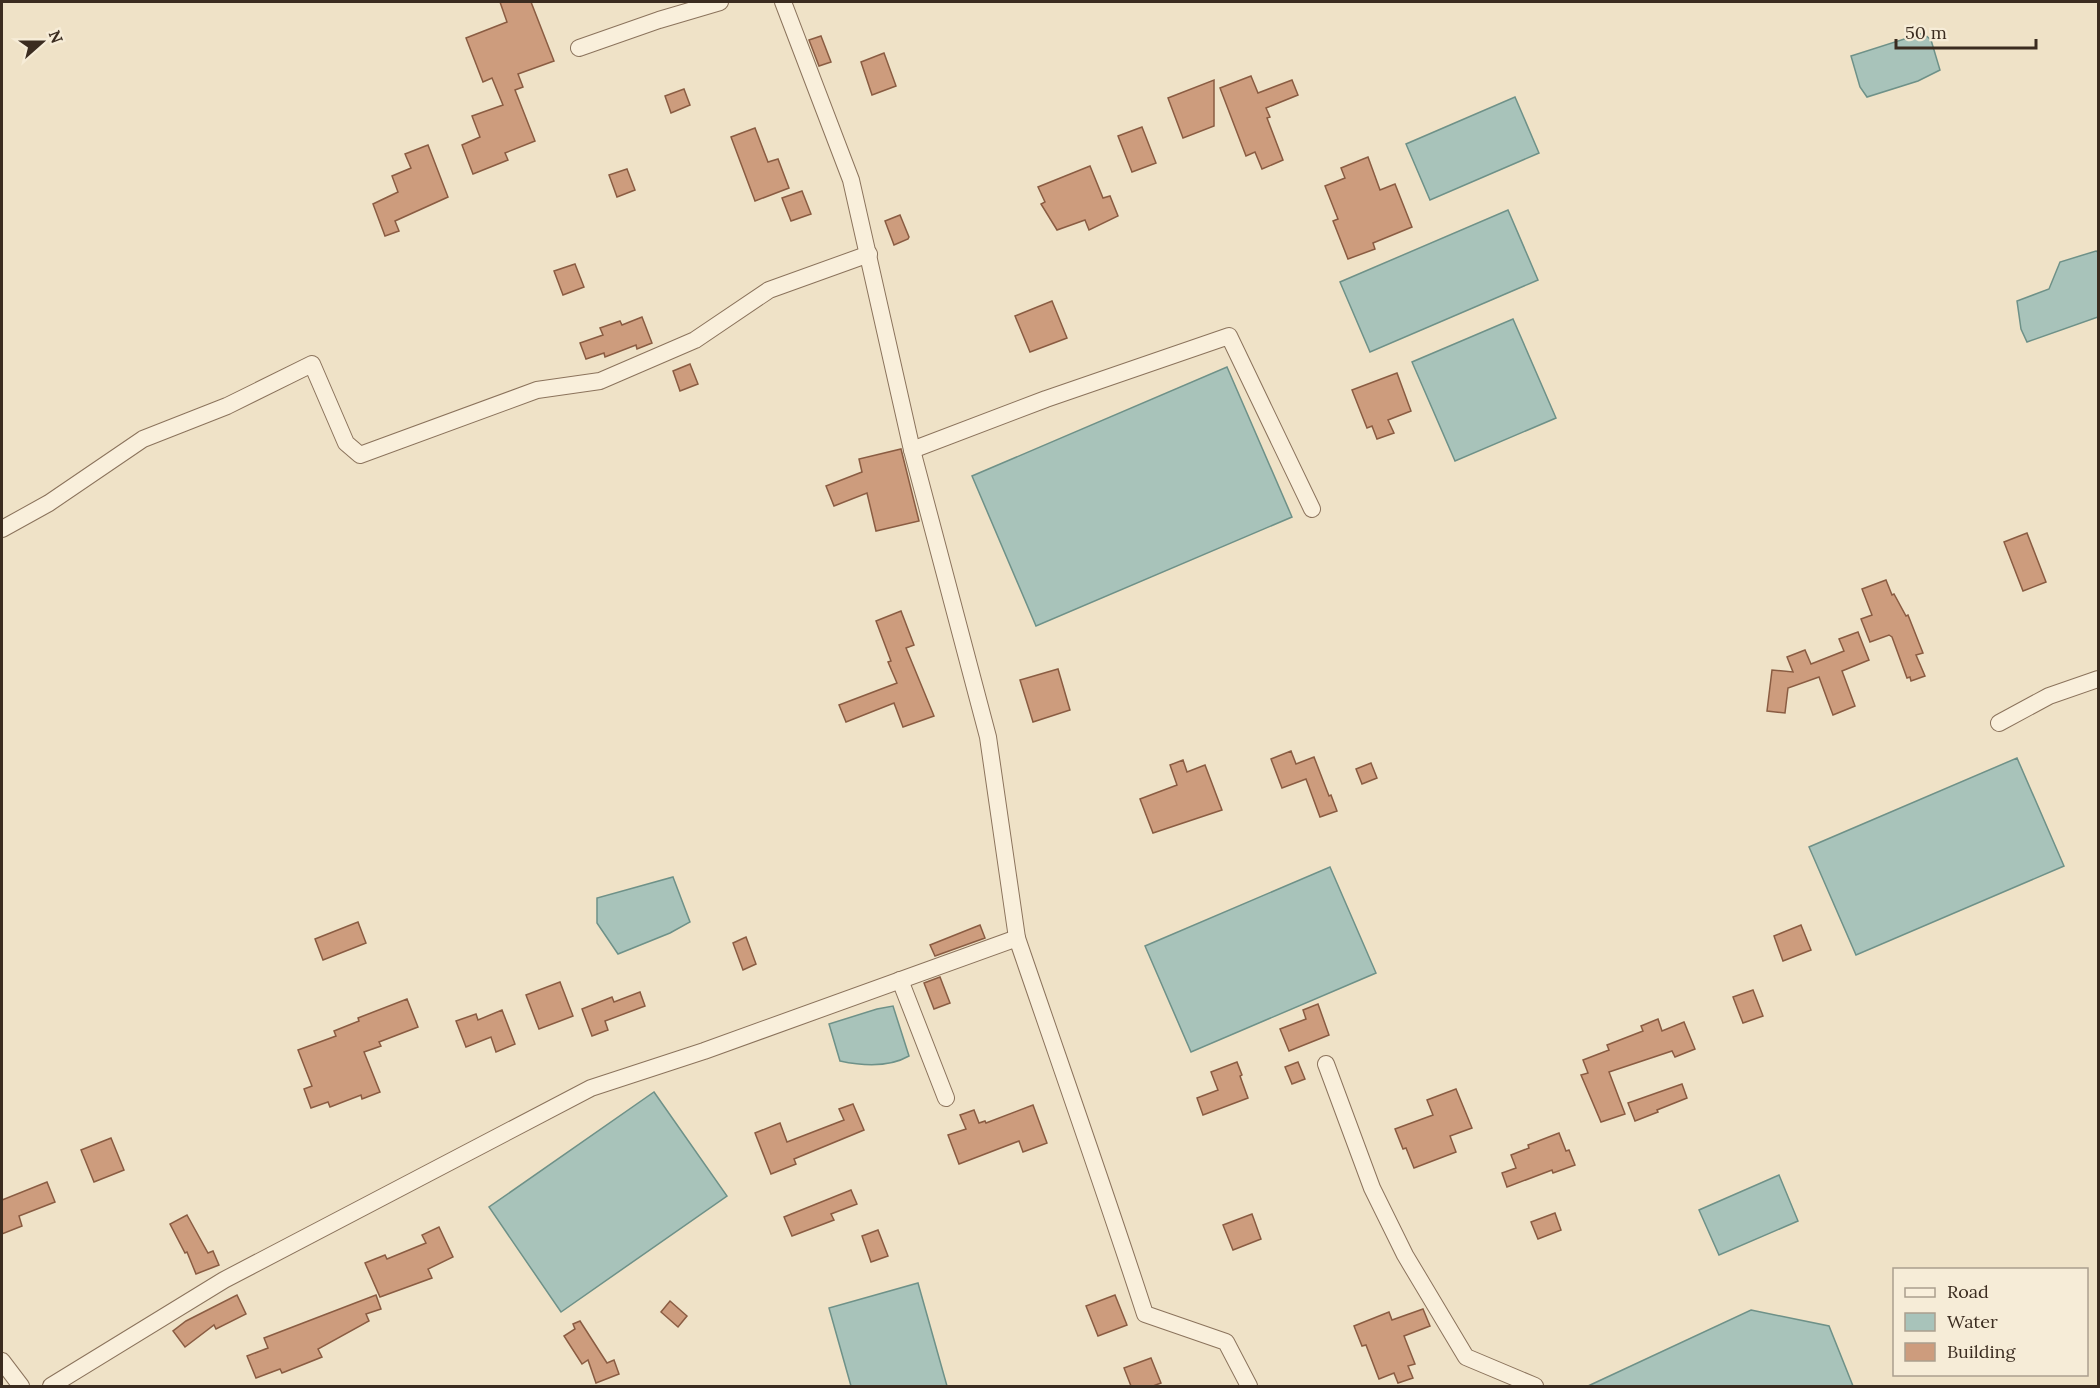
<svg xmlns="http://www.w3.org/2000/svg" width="2100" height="1388" viewBox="0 0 2100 1388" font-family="Lora,serif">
	<rect width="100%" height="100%" fill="#efe2c7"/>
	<g fill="#a8c3ba" stroke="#6e9188" stroke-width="1.5">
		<path d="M 1923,33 L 1931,40 L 1940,70 L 1918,81 L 1867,97 L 1860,87 L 1851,56 Z"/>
		<path d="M 1515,97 L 1539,153 L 1430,200 L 1406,144 Z"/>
		<path d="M 1508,210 L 1538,280 L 1370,352 L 1340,282 Z"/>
		<path d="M 2096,251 L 2098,252 L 2098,317 L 2027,342 L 2021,329 L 2017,301 L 2049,289 L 2060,262 Z"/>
		<path d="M 1513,319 L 1556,418 L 1455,461 L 1412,362 Z"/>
		<path d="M 1227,367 L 1292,517 L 1036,626 L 972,476 Z"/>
		<path d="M 2017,758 L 2064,866 L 1856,955 L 1809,847 Z"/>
		<path d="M 1330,867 L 1376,973 L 1191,1052 L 1145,946 Z"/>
		<path d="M 673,877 L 690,922 L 670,933 L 618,954 L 597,923 L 597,898 Z"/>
		<path d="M 893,1006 L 909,1056 C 888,1068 863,1066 840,1061 L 829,1024 L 877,1009 Z"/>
		<path d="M 654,1092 L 727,1196 L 561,1312 L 489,1207 Z"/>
		<path d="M 1779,1175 L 1798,1221 L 1719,1255 L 1699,1210 Z"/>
		<path d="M 918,1283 L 947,1386 L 851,1386 L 829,1308 Z"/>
		<path d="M 1751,1310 L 1829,1326 L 1853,1386 L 1588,1386 Z"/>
	</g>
	<g fill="#cd9c7d" stroke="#8a5c42" stroke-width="1.5">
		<path d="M 500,2 L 531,2 L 554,61 L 518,74 L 523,87 L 515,90 L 535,141 L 505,153 L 508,160 L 473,174 L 462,145 L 480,137 L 472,116 L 503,105 L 492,78 L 483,82 L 466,38 L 507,22 Z"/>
		<path d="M 821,36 L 831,62 L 819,66 L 809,40 Z"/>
		<path d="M 884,53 L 896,86 L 872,95 L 861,62 Z"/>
		<path d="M 1251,76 L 1258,93 L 1292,80 L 1298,95 L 1266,108 L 1270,117 L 1267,118 L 1283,160 L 1262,169 L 1255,152 L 1246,156 L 1220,88 Z"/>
		<path d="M 1214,80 L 1214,126 L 1183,138 L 1168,98 Z"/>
		<path d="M 684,89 L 690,105 L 671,113 L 665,96 Z"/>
		<path d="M 1142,127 L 1156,163 L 1132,172 L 1118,136 Z"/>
		<path d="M 755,128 L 768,162 L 778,159 L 789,188 L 755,201 L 731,137 Z"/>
		<path d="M 428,145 L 448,197 L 395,221 L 399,231 L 385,236 L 373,204 L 398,192 L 392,176 L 411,168 L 405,154 Z"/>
		<path d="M 1368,157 L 1380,190 L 1395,184 L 1412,227 L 1373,243 L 1375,249 L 1348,259 L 1333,221 L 1338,219 L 1325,186 L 1345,178 L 1341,168 Z"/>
		<path d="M 1090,166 L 1103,198 L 1110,196 L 1118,216 L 1089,230 L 1085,220 L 1057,230 L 1041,204 L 1045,202 L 1038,187 Z"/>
		<path d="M 627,169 L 635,190 L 617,197 L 609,175 Z"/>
		<path d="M 802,191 L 811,214 L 791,221 L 782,198 Z"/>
		<path d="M 900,215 L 909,237 L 908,239 L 894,245 L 885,221 Z"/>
		<path d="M 575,264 L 584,287 L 563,295 L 554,271 Z"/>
		<path d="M 1052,301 L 1067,338 L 1030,352 L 1015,316 Z"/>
		<path d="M 642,317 L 652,343 L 637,349 L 636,345 L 605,357 L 604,353 L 586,359 L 580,343 L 603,335 L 600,328 L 620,321 L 622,325 Z"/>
		<path d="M 690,364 L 698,384 L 680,391 L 673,371 Z"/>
		<path d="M 1397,373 L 1411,411 L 1388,420 L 1394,433 L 1377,439 L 1372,426 L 1367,428 L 1352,390 Z"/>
		<path d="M 901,449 L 919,521 L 876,531 L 867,493 L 834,506 L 826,486 L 862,472 L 859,459 Z"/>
		<path d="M 2027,533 L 2046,582 L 2023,591 L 2004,542 Z"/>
		<path d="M 1886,580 L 1892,595 L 1894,594 L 1906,616 L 1908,615 L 1923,653 L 1916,655 L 1925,676 L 1911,681 L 1910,677 L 1907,678 L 1892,637 L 1889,635 L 1870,642 L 1861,619 L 1872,615 L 1862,589 Z"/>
		<path d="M 901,611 L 914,645 L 906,648 L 934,716 L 903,727 L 894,703 L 846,722 L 839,705 L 897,683 L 888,662 L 891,661 L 876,621 Z"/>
		<path d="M 1858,632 L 1869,660 L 1842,671 L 1855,706 L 1833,715 L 1819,677 L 1788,688 L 1785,713 L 1767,711 L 1772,670 L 1793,672 L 1787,657 L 1805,650 L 1811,664 L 1844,651 L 1839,639 Z"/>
		<path d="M 1058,669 L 1070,710 L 1033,722 L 1020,680 Z"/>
		<path d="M 1291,751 L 1296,764 L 1314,757 L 1329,796 L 1331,795 L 1337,811 L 1320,817 L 1306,779 L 1282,788 L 1271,759 Z"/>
		<path d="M 1183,760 L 1187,772 L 1205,765 L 1222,810 L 1153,833 L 1140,799 L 1177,785 L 1170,765 Z"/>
		<path d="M 1371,763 L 1377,778 L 1362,784 L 1356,769 Z"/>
		<path d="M 358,922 L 366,943 L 323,960 L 315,939 Z"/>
		<path d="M 980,925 L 985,938 L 935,956 L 930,945 Z"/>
		<path d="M 1801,925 L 1811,950 L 1783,961 L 1774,936 Z"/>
		<path d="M 746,937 L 756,964 L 743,970 L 733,943 Z"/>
		<path d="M 940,977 L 950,1003 L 934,1009 L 924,983 Z"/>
		<path d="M 560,982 L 573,1016 L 539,1029 L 526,995 Z"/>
		<path d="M 1753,990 L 1763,1016 L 1743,1023 L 1733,997 Z"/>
		<path d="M 640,992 L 645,1006 L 605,1021 L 608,1030 L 592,1036 L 582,1009 L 612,997 L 614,1002 Z"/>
		<path d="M 407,999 L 418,1027 L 379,1042 L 381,1046 L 364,1052 L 380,1092 L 362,1099 L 361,1095 L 330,1107 L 328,1102 L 311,1108 L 304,1089 L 312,1086 L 298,1050 L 336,1036 L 334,1031 L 359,1021 L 358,1018 Z"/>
		<path d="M 1318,1004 L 1329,1035 L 1289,1051 L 1280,1029 L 1306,1019 L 1303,1010 Z"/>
		<path d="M 502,1010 L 515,1044 L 496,1052 L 491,1037 L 466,1047 L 456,1021 L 476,1014 L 478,1020 Z"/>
		<path d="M 1658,1019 L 1662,1031 L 1684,1022 L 1695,1049 L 1675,1057 L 1672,1051 L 1609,1072 L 1625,1114 L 1601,1122 L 1581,1075 L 1588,1073 L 1583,1060 L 1609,1050 L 1607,1045 L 1643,1031 L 1641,1026 Z"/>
		<path d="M 1237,1062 L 1242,1075 L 1240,1076 L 1248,1098 L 1203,1115 L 1197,1098 L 1218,1090 L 1211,1072 Z"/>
		<path d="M 1298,1062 L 1305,1079 L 1292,1084 L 1285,1067 Z"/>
		<path d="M 1682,1084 L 1687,1098 L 1657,1110 L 1658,1112 L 1635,1121 L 1628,1103 Z"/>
		<path d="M 1456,1089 L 1472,1128 L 1450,1136 L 1456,1152 L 1414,1168 L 1406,1148 L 1403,1149 L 1395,1129 L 1433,1115 L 1427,1100 Z"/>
		<path d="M 853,1104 L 864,1130 L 794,1159 L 796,1164 L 771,1174 L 755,1133 L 780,1123 L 787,1142 L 844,1120 L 839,1109 Z"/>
		<path d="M 1033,1105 L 1047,1143 L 1023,1152 L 1019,1141 L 959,1164 L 948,1135 L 966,1129 L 960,1115 L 974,1110 L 979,1123 L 985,1121 L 986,1123 Z"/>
		<path d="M 1559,1133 L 1566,1151 L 1569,1150 L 1575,1165 L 1553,1173 L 1552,1170 L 1507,1187 L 1502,1173 L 1516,1168 L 1511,1155 L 1529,1148 L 1528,1145 Z"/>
		<path d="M 111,1138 L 124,1170 L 94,1182 L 81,1150 Z"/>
		<path d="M 47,1182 L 55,1202 L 19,1216 L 22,1226 L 2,1234 L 2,1200 Z"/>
		<path d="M 851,1190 L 857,1204 L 831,1214 L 834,1220 L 792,1236 L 784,1217 Z"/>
		<path d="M 1555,1213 L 1561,1230 L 1538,1239 L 1531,1222 Z"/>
		<path d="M 1252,1214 L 1261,1239 L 1233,1250 L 1223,1225 Z"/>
		<path d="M 187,1215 L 208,1253 L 213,1251 L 219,1265 L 196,1274 L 187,1252 L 185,1253 L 170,1224 Z"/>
		<path d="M 439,1227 L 453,1257 L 428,1269 L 432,1278 L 380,1297 L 365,1263 L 385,1255 L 387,1259 L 426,1243 L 422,1235 Z"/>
		<path d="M 878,1230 L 888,1256 L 871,1262 L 862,1236 Z"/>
		<path d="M 237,1295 L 246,1314 L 216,1329 L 214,1325 L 185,1347 L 173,1331 L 186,1321 Z"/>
		<path d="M 376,1295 L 381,1309 L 366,1314 L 369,1321 L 318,1349 L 322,1357 L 282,1373 L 280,1369 L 256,1378 L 247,1356 L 268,1348 L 264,1338 Z"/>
		<path d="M 1115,1295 L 1127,1325 L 1098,1336 L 1086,1306 Z"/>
		<path d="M 670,1301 L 687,1316 L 678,1327 L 661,1312 Z"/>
		<path d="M 1423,1309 L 1430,1326 L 1404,1336 L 1415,1364 L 1408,1366 L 1413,1378 L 1398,1383 L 1394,1373 L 1379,1379 L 1366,1345 L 1362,1346 L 1354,1326 L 1389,1312 L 1392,1320 Z"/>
		<path d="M 580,1321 L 607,1363 L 614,1360 L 619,1374 L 596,1383 L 588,1360 L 582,1364 L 564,1336 L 575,1329 L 573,1324 Z"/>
		<path d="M 1151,1358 L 1161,1383 L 1153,1386 L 1131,1386 L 1124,1368 Z"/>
	</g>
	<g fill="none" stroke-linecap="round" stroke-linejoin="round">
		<defs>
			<g id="street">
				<path d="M 579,48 L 659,20 L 720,2"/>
				<path d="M 912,450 L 1046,399 L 1229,336 L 1312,509"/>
				<path d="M 2,529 L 49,503 L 143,439 L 227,406 L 312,364 L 346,443 L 360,455 L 537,390 L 600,381 L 695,340 L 769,290 L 869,254"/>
				<path d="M 1999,723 L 2049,696 L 2098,679"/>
				<path d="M 1017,938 C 1060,1064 1104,1188 1145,1314 L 1226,1342 L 1249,1386"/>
				<path d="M 900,980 L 946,1098"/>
				<path d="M 1326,1064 L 1372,1188 L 1405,1255 L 1466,1357 L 1535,1386"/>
				<path d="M 2,1361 L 21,1386"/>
				<path d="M 51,1386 L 224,1280 L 591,1088 L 704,1051 L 1017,938 L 988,737 L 912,450 L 851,180 L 783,2"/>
			</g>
		</defs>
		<use href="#street" stroke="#8b735c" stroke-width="18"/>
		<use href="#street" stroke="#f9efdb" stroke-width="16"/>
	</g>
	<rect width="2100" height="1388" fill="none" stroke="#3b2c20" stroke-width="6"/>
	<rect x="1893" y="1268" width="195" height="108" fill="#f6ecd7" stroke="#ab9f8e" stroke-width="1.5"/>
	<rect x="1905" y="1288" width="30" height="9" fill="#f9efdb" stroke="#ab9f8e" stroke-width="1.5"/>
	<text x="1947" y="1298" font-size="18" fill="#3b2c20">Road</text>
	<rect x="1905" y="1313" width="30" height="18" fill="#a8c3ba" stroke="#ab9f8e" stroke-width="1.5"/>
	<text x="1947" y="1328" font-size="18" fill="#3b2c20">Water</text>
	<rect x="1905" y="1343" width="30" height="18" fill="#cd9c7d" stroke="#ab9f8e" stroke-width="1.5"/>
	<text x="1947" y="1358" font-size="18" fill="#3b2c20">Building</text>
	<g transform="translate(42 42) rotate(69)" stroke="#f6ecd7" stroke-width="4.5" paint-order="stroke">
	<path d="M0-4.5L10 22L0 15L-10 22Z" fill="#3b2c20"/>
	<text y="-9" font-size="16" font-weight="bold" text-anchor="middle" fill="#3b2c20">N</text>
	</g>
	<path d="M1896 39v9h140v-9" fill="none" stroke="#3b2c20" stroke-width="3"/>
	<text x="1905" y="39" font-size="18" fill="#3b2c20" stroke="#f6ecd7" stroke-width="4.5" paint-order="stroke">50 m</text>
</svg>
